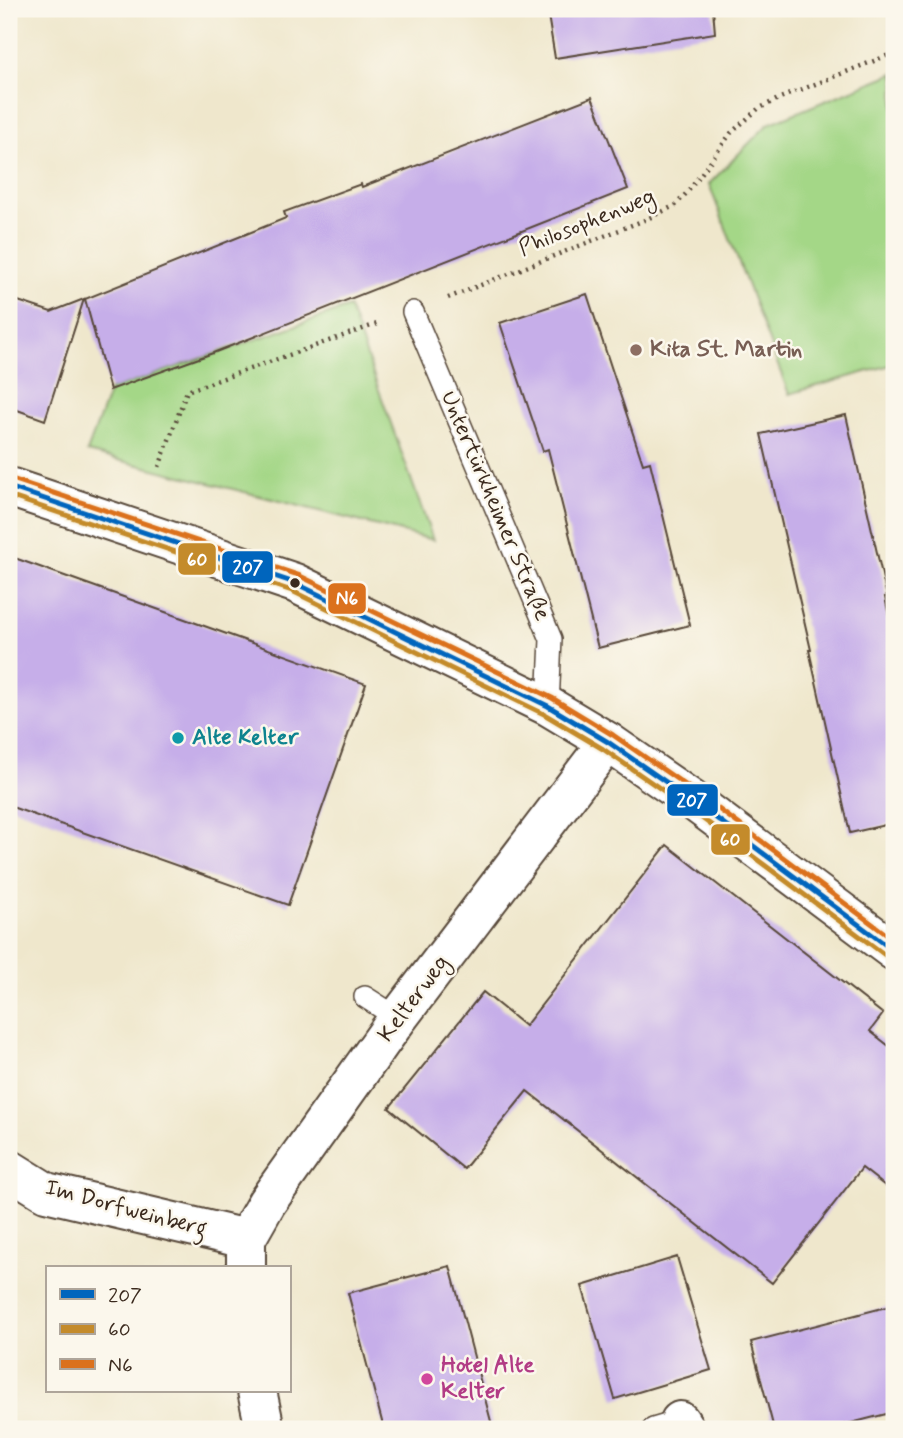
<svg xmlns="http://www.w3.org/2000/svg" width="903" height="1438" viewBox="0 0 903 1438" font-family="Mynerve,sans-serif">
	<rect width="100%" height="100%" fill="#fbf7ec"/>
	<filter id="ink" filterUnits="userSpaceOnUse"><feTurbulence type="fractalNoise" baseFrequency=".0143" numOctaves="2"/><feDisplacementMap in="SourceGraphic" scale="14" xChannelSelector="R" yChannelSelector="G"/><feConvolveMatrix kernelMatrix="1 2 1 2 8 2 1 2 1" color-interpolation-filters="sRGB"/></filter>
	<filter id="wash" filterUnits="userSpaceOnUse"><feTurbulence type="fractalNoise" baseFrequency=".00686" numOctaves="4" result="noise"/><feDisplacementMap in="SourceGraphic" scale="28" xChannelSelector="R" yChannelSelector="G"/><feGaussianBlur stdDeviation="1.57" result="paint"/><feColorMatrix in="noise" values="0 0 0 0 0 0 0 0 0 0 0 0 0 0 0 0 0 1.4 0 .05"/><feComposite in="paint" operator="in"/></filter>
	<g filter="url(#wash)">
		<rect width="100%" height="100%" fill="#efe7cc"/>
		<g fill="#a4d787" stroke="#708052" stroke-width="2">
			<path d="M 894,73 L 894,364 L 789,394 L 709,184 L 768,124 Z"/>
			<path d="M 349,307 L 433,540 L 87,452 L 110,390 Z"/>
		</g>
		<g id="blocks">
			<g fill="#c6aee9">
				<path d="M 547,9 L 713,9 L 715,33 L 555,58 Z"/>
				<path d="M 592,97 L 628,189 L 213,353 L 110,390 L 85,299 L 286,218 L 284,212 L 361,184 L 362,187 Z"/>
				<path d="M 587,294 L 643,464 L 650,462 L 690,625 L 598,648 L 548,449 L 543,451 L 500,323 Z"/>
				<path d="M 9,298 L 51,312 L 84,299 L 45,420 L 9,407 Z"/>
				<path d="M 846,415 L 887,597 L 885,597 L 894,640 L 894,823 L 850,833 L 809,650 L 811,650 L 761,434 Z"/>
				<path d="M 9,556 L 366,684 L 288,905 L 9,806 Z"/>
				<path d="M 667,845 L 883,1014 L 870,1031 L 894,1050 L 894,1193 L 862,1168 L 772,1283 L 527,1091 L 464,1169 L 389,1108 L 483,992 L 525,1026 Z"/>
				<path d="M 677,1257 L 711,1370 L 615,1399 L 582,1286 Z"/>
				<path d="M 450,1266 L 493,1429 L 384,1429 L 348,1293 Z"/>
				<path d="M 894,1305 L 894,1412 L 828,1429 L 774,1429 L 751,1342 Z"/>
			</g>
		</g>
	</g>
	<g filter="url(#ink)">
		<use href="#blocks" fill-opacity="0" stroke="#564638" stroke-width="2"/>
		<g fill="none" stroke-linecap="round" stroke-linejoin="round">
			<defs>
				<g id="service">
					<path d="M 413,312 L 551,639 L 548,706"/>
					<path d="M 365,997 L 398,1018"/>
					<path d="M 653,1429 L 680,1421"/>
				</g>
				<g id="minor">
					<path d="M 9,1169 L 46,1192 L 246,1239"/>
					<path d="M 246,1268 L 246,1239 L 267,1202 L 398,1018 L 608,742"/>
					<path d="M 257,1391 L 265,1429"/>
					<path d="M 680,1421 L 685,1429"/>
				</g>
				<path id="secondary" d="M 9,487 L 295,583 L 548,706 L 608,742 L 692,800 L 894,951"/>
			</defs>
			<use href="#service" stroke="#564638" stroke-width="24"/>
			<use href="#minor" stroke="#564638" stroke-width="42"/>
			<use href="#secondary" stroke="#564638" stroke-width="42"/>
			<g stroke="#564638" stroke-width="4.5" stroke-dasharray="2 5" stroke-linecap="butt">
				<path d="M 448,298 L 647,219 L 676,205 L 690,189 L 731,133 L 758,109 L 780,98 L 894,53"/>
				<path d="M 159,467 L 187,391 L 377,324"/>
			</g>
			<use href="#service" stroke="#fff" stroke-width="21"/>
			<use href="#minor" stroke="#fff" stroke-width="38"/>
			<use href="#secondary" stroke="#fff" stroke-width="38"/>
			<defs>
				<path id="bus-1" d="M 9,487 L 295,583 L 548,706 L 608,742 L 692,800 L 894,951"/>
				<path id="bus-2" d="M 9,496 L 292,591 L 544,714 L 603,749 L 687,807 L 889,958"/>
				<path id="bus-3" d="M 12,479 L 298,575 L 552,698 L 613,735 L 697,793 L 894,940"/>
			</defs>
			<use href="#bus-1" stroke="#fbf7ec" stroke-width="10"/>
			<use href="#bus-2" stroke="#fbf7ec" stroke-width="10"/>
			<use href="#bus-3" stroke="#fbf7ec" stroke-width="10"/>
			<use href="#bus-1" stroke="#0065bd" stroke-width="5"/>
			<use href="#bus-2" stroke="#c48b2b" stroke-width="5"/>
			<use href="#bus-3" stroke="#db711d" stroke-width="5"/>
		</g>
	</g>
	<circle fill="#8d6e63" stroke="#fbf7ec" stroke-width="2.5" cx="636" cy="350" r="7"/>
	<circle fill="#3b2a1e" stroke="#fbf7ec" stroke-width="2.5" cx="295" cy="583" r="6"/>
	<circle fill="#0f9aa8" stroke="#fbf7ec" stroke-width="2.5" cx="178" cy="738" r="7"/>
	<circle fill="#d1479c" stroke="#fbf7ec" stroke-width="2.5" cx="427" cy="1379" r="7"/>
	<g text-anchor="middle" dominant-baseline="central" stroke-width="5" stroke-linejoin="round" paint-order="stroke">
		<g font-size="23" fill="#3b2a1e" stroke="#fbf7ec">
			<text transform="translate(587 223) rotate(-22)">Philosophenweg</text>
			<text transform="translate(495 506) rotate(67)">Untertürkheimer Straße</text>
			<text transform="translate(414 999) rotate(-53)">Kelterweg</text>
			<text transform="translate(126 1209) rotate(15)">Im Dorfweinberg</text>
		</g>
		<g font-size="23" font-weight="bold" fill="#785e54" stroke="#fbf7ec" text-anchor="start">
			<text x="650" y="350">Kita St. Martin</text>
		</g>
		<g font-size="23" font-weight="bold" fill="#0d838f" stroke="#fbf7ec" text-anchor="start">
			<text x="192" y="738">Alte Kelter</text>
		</g>
		<g font-size="23" font-weight="bold" fill="#b23c85" stroke="#fbf7ec" text-anchor="start">
			<text x="441" y="1366">Hotel Alte<tspan x="441" dy="26">Kelter</tspan></text>
		</g>
	</g>
	<g stroke="#fbf7ec" stroke-width="2.5">
		<rect x="177" y="542" width="40" height="34" rx="7" fill="#c48b2b"/>
		<rect x="221" y="550" width="53" height="34" rx="7" fill="#0065bd"/>
		<rect x="327" y="582" width="40" height="33" rx="7" fill="#db711d"/>
		<rect x="666" y="783" width="53" height="34" rx="7" fill="#0065bd"/>
		<rect x="710" y="823" width="41" height="33" rx="7" fill="#c48b2b"/>
	</g>
	<g font-size="19" text-anchor="middle" font-weight="bold" fill="#fff">
		<text x="197" y="566">60</text>
		<text x="248" y="574">207</text>
		<text x="347" y="605">N6</text>
		<text x="692" y="807">207</text>
		<text x="730" y="846">60</text>
	</g>
	<rect width="903" height="1438" fill="none" stroke="#fbf7ec" stroke-width="35"/>
	<rect x="46" y="1266" width="245" height="126" fill="#fbf7ec" stroke="#aea59a" stroke-width="2"/>
	<rect x="60" y="1289" width="35" height="10" fill="#0065bd" stroke="#aea59a" stroke-width="2"/>
	<text x="108" y="1302" font-size="21" fill="#3b2a1e">207</text>
	<rect x="60" y="1324" width="35" height="10" fill="#c48b2b" stroke="#aea59a" stroke-width="2"/>
	<text x="108" y="1336" font-size="21" fill="#3b2a1e">60</text>
	<rect x="60" y="1359" width="35" height="10" fill="#db711d" stroke="#aea59a" stroke-width="2"/>
	<text x="108" y="1372" font-size="21" fill="#3b2a1e">N6</text>
</svg>
